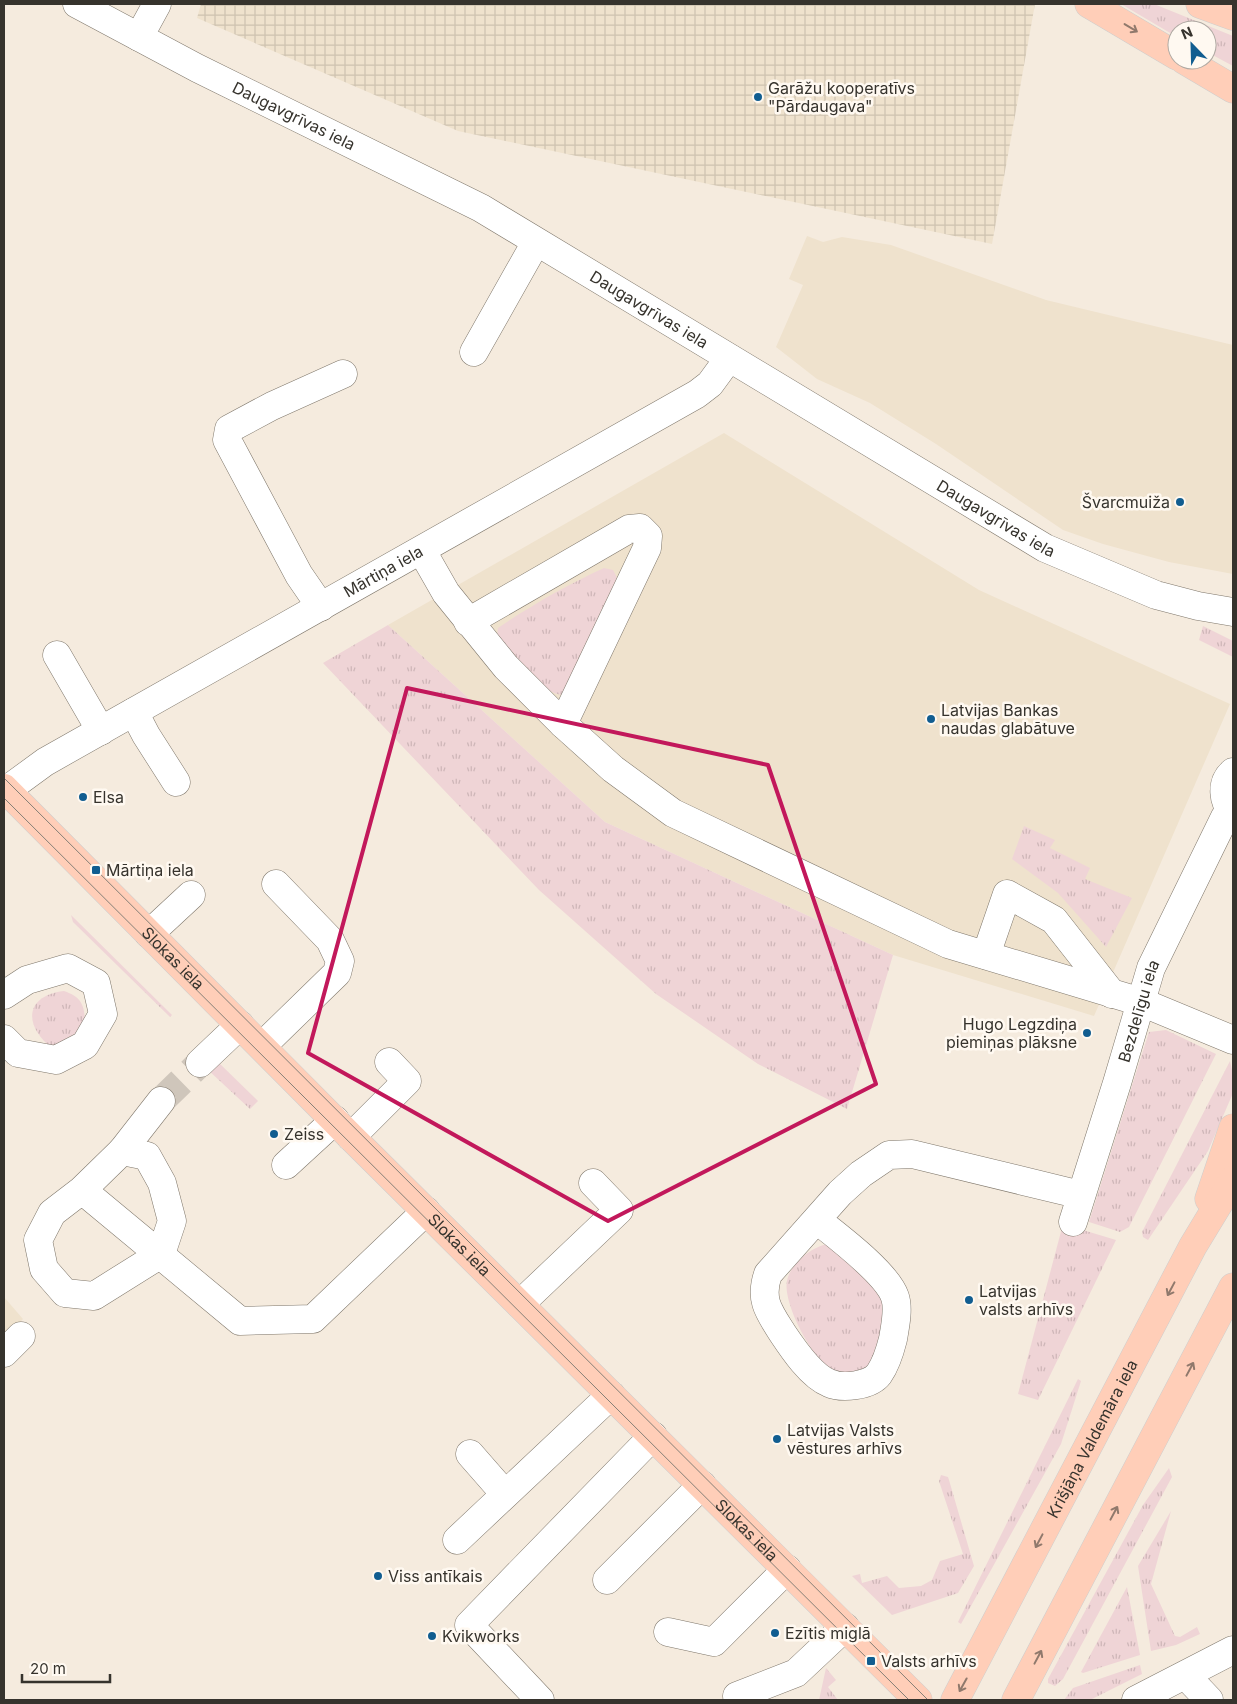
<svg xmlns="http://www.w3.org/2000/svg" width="1237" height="1704" viewBox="0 0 1237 1704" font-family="Inter,sans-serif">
	<defs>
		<pattern id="industrial-grid" width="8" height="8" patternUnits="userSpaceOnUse" patternTransform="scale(1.25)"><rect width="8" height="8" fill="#efe2cd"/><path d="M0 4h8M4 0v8" fill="none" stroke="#cec2b0"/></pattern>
		<pattern id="grass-tufts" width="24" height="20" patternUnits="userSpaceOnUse" patternTransform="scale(1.25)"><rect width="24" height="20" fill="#efd4d6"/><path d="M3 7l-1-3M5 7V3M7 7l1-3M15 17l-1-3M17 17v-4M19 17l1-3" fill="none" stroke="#ceb6b8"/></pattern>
	</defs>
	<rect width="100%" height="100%" fill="#f5ebde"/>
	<g fill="#efe2cd">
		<path d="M 807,236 L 823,242 L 842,237 L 891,245 L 1046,300 L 1233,345 L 1233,574 L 1169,562 L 1103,544 L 1063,530 L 936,444 L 870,403 L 817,379 L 776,347 L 803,285 L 789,279 Z"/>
		<path d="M 724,433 L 979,590 L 1230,704 L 1094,1016 L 893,955 L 605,822 L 388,625 Z"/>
		<path d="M 4,1297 L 23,1319 L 4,1339 Z"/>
	</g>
	<path fill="url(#industrial-grid)" d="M 201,4 L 1035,4 L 992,244 L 458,131 L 197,18 Z"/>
	<g fill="url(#grass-tufts)">
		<path d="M 1121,4 L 1154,4 L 1233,36 L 1233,66 L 1207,52 L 1207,30 L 1177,30 L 1177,37 Z"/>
		<path d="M 604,568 L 613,570 L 617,578 L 571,686 L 564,695 C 539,694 512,655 497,636 L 498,628 C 532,605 567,585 604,568 Z"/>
		<path d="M 388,625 L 605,822 L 893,955 L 847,1109 L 758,1064 L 656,994 L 539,890 L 323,663 Z"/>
		<path d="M 1203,626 L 1233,641 L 1233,657 L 1199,640 Z"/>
		<path d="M 1024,826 L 1055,840 L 1050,848 L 1090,868 L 1085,879 L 1132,898 L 1106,947 L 1058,893 L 1012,859 Z"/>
		<path d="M 71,915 L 172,1015 L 170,1017 L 73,922 Z"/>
		<path d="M 64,991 C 81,997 84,1004 85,1021 L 75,1039 L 53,1049 C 24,1027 23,996 64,991 Z"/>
		<path d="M 1166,1030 L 1216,1054 L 1129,1227 L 1120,1232 L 1089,1222 L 1149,1032 Z"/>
		<path d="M 217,1061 L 258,1101 L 250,1109 L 207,1069 Z"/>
		<path d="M 1230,1061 L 1233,1075 L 1233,1093 L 1208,1151 L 1148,1240 L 1143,1237 L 1142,1232 Z"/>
		<path d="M 1063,1224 L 1116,1240 L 1038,1400 L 1018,1394 Z"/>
		<path d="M 828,1244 L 838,1247 L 880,1295 L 885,1309 L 886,1315 L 875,1362 C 865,1369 852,1378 839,1375 C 817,1369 782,1304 787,1281 C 790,1264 811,1247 828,1244 Z"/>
		<path d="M 1078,1379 L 1081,1381 L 1061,1444 L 961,1624 L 958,1622 Z"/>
		<path d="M 1169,1468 L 1172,1477 L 1063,1679 L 1055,1686 L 1048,1683 L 1048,1679 L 1143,1505 Z"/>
		<path d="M 941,1475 L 948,1477 L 949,1480 L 974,1566 L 958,1593 L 892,1615 L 852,1576 L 860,1574 L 862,1583 L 887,1576 L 899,1588 L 921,1586 L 932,1580 L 940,1561 L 963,1554 L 939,1481 Z"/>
		<path d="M 1171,1511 L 1151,1584 L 1175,1636 L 1180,1637 L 1197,1627 L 1200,1634 L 1176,1645 L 1151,1651 L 1138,1566 Z"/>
		<path d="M 1127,1587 L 1140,1655 L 1083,1673 L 1081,1672 Z"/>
		<path d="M 1140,1665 L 1142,1674 L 1090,1700 L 1064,1700 L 1073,1688 Z"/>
		<path d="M 826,1668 L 836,1680 L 828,1687 L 838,1700 L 819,1700 Z"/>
	</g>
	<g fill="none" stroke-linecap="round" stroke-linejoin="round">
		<path stroke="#cfc6bb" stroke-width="28" stroke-dasharray="28 14" stroke-linecap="butt" d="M 161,1101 L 200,1063"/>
		<defs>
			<g id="minor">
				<path id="s1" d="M 77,4 L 197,68 L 481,208 L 1045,548 L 1156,595 L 1198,606 L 1233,612"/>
				<path d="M 139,37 L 157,4"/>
				<path d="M 474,352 L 536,242"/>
				<path d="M 422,551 L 446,593 L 506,667 L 563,724 L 613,769 L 673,813 L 948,944 L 1141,1002 L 1233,1040"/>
				<path d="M 321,607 L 299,575 L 227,440 L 229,429 L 272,406 L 343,374"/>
				<path d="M 468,622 L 629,529 L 640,528 L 648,536 L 647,548 L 563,724"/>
				<path d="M 57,655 L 101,731"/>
				<path d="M 134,712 L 146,735 L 176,782"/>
				<path d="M 1233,772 C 1220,783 1223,802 1233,813"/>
				<path id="s2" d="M 4,792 L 45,762 L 697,394 L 710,384 L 729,358"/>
				<path d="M 149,934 L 191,895"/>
				<path d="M 986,955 L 1007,894 L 1054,920 L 1112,994"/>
				<path d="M 4,995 L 27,980 L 68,968 L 96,983 L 103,1014 L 85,1045 L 56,1060 L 18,1053 L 4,1039"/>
				<path d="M 262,1046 L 337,973 L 340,961 L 330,940 L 276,884"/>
				<path d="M 200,1063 L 240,1025"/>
				<path d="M 351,1137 L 407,1081 L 389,1062"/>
				<path d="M 122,1151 L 161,1101"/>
				<path d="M 286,1165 L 335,1120"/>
				<path d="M 82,1190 L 122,1151 L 147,1156 L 162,1183 L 172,1221 L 161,1254 L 94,1296 L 65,1293 L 44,1269 L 38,1240 L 52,1213 L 82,1190 L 240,1321 L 313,1319 L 426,1211"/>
				<path d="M 817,1220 C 837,1236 887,1273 895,1297 C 899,1309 895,1327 893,1339 C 890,1351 886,1364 879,1374 C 870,1386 842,1389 829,1383 C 811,1376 793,1349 783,1334 C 769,1312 759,1300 768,1274 L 840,1193 L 861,1174 L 889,1155 L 912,1154 L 1081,1195"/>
				<path id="s3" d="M 1073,1222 L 1117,1083 L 1151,968 L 1225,817 L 1231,812"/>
				<path d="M 520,1304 L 619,1210 L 593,1183"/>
				<path d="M 4,1353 L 21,1336"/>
				<path d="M 470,1454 L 505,1494"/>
				<path d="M 457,1540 L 611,1395"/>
				<path d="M 607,1580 L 702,1485"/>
				<path d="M 668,1632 L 714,1642 L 787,1569"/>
				<path d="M 1191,1681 L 1209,1700"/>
				<path d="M 737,1696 L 796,1673 L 845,1627"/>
				<path d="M 540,1700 L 469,1625 L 653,1436"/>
				<path d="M 1136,1700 L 1233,1650"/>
			</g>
			<g id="major">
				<path d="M 1089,4 L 1177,56"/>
				<path d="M 1200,4 L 1233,16"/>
				<path d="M 1184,60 L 1233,89"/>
				<path id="s4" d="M 4,788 L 351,1137 L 918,1700"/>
				<path d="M 1209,1199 L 1233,1128"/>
				<path id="s5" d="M 955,1700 L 1193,1246 L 1233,1180"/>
				<path d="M 1016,1700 L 1233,1287"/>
			</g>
		</defs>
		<use href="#minor" stroke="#7f776b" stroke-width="29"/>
		<use href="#major" stroke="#cfcecd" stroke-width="29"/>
		<use href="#minor" stroke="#fff" stroke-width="28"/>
		<use href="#major" stroke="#ffceb8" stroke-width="28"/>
		<g stroke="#857f76" stroke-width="1">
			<path d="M 4,778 L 928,1700"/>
			<path d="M 4,798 L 909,1700"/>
		</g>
	</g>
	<defs><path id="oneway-shaft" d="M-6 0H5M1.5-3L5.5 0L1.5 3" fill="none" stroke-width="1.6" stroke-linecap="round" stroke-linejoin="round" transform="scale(1.25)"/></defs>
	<g stroke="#90796c">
		<use href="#oneway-shaft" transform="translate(1131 28) rotate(31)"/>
		<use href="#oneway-shaft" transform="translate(1171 1289) rotate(118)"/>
		<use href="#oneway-shaft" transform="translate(1190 1369) rotate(-62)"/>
		<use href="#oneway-shaft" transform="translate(1114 1513) rotate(-62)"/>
		<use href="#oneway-shaft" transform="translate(1039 1541) rotate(118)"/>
		<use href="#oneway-shaft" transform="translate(1038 1657) rotate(-62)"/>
		<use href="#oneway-shaft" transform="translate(963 1685) rotate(119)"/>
	</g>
	<path fill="none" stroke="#c2185b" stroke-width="4" stroke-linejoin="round" d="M 407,688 L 768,765 L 876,1084 L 608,1221 L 308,1053 Z"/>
	<g fill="#115d90" stroke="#fff9f1" stroke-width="2">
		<circle cx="758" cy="97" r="5"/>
		<circle cx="1180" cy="502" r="5"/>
		<circle cx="931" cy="719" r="5"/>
		<circle cx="83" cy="797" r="5"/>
		<rect x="91" y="865" width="10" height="10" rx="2.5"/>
		<circle cx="1087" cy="1033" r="5"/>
		<circle cx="274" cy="1134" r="5"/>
		<circle cx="969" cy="1300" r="5"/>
		<circle cx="777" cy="1439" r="5"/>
		<circle cx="378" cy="1576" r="5"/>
		<circle cx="775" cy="1633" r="5"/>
		<circle cx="432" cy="1636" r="5"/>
		<rect x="866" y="1656" width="10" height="10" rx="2.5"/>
	</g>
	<g text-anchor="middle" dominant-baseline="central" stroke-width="5" stroke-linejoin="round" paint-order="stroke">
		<g font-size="16" fill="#36332d" stroke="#fff9f1" text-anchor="start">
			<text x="768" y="88">Garāžu kooperatīvs<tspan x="768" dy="18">"Pārdaugava"</tspan></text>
			<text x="1170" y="502" text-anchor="end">Švarcmuiža</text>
			<text x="941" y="710">Latvijas Bankas<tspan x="941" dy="18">naudas glabātuve</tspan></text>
			<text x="93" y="797">Elsa</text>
			<text x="106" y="870">Mārtiņa iela</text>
			<text x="1077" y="1024" text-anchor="end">Hugo Legzdiņa<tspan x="1077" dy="18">piemiņas plāksne</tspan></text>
			<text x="284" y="1134">Zeiss</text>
			<text x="979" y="1291">Latvijas<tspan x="979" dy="18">valsts arhīvs</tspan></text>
			<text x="787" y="1430">Latvijas Valsts<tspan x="787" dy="18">vēstures arhīvs</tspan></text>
			<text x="388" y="1576">Viss antīkais</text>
			<text x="785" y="1633">Ezītis miglā</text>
			<text x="442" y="1636">Kvikworks</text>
			<text x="881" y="1661">Valsts arhīvs</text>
		</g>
		<g font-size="16" fill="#36332d" stroke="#fff9f1">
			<text stroke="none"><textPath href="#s1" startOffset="244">Daugavgrīvas iela</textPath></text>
			<text stroke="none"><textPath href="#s1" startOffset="649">Daugavgrīvas iela</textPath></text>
			<text stroke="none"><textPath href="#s1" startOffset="1054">Daugavgrīvas iela</textPath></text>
			<text stroke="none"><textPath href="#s2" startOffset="439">Mārtiņa iela</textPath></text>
			<text stroke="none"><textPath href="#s4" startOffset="240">Slokas iela</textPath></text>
			<text stroke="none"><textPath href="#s3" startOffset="221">Bezdelīgu iela</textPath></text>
			<text stroke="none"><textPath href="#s4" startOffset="645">Slokas iela</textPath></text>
			<text stroke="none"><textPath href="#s5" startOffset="295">Krišjāņa Valdemāra iela</textPath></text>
			<text stroke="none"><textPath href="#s4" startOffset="1050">Slokas iela</textPath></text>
		</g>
	</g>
	<rect width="1237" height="1704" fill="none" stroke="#36332d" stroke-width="10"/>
	<g transform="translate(1192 45) rotate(337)"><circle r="24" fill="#fff9f1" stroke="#afaaa3"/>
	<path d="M0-4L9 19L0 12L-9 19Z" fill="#115d90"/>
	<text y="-8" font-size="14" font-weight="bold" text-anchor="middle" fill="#36332d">N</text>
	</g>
	<path d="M22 1674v8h88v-8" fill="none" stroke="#36332d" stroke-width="2.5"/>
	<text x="30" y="1674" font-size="15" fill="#36332d" stroke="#fff9f1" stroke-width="4" paint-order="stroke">20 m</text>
</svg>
